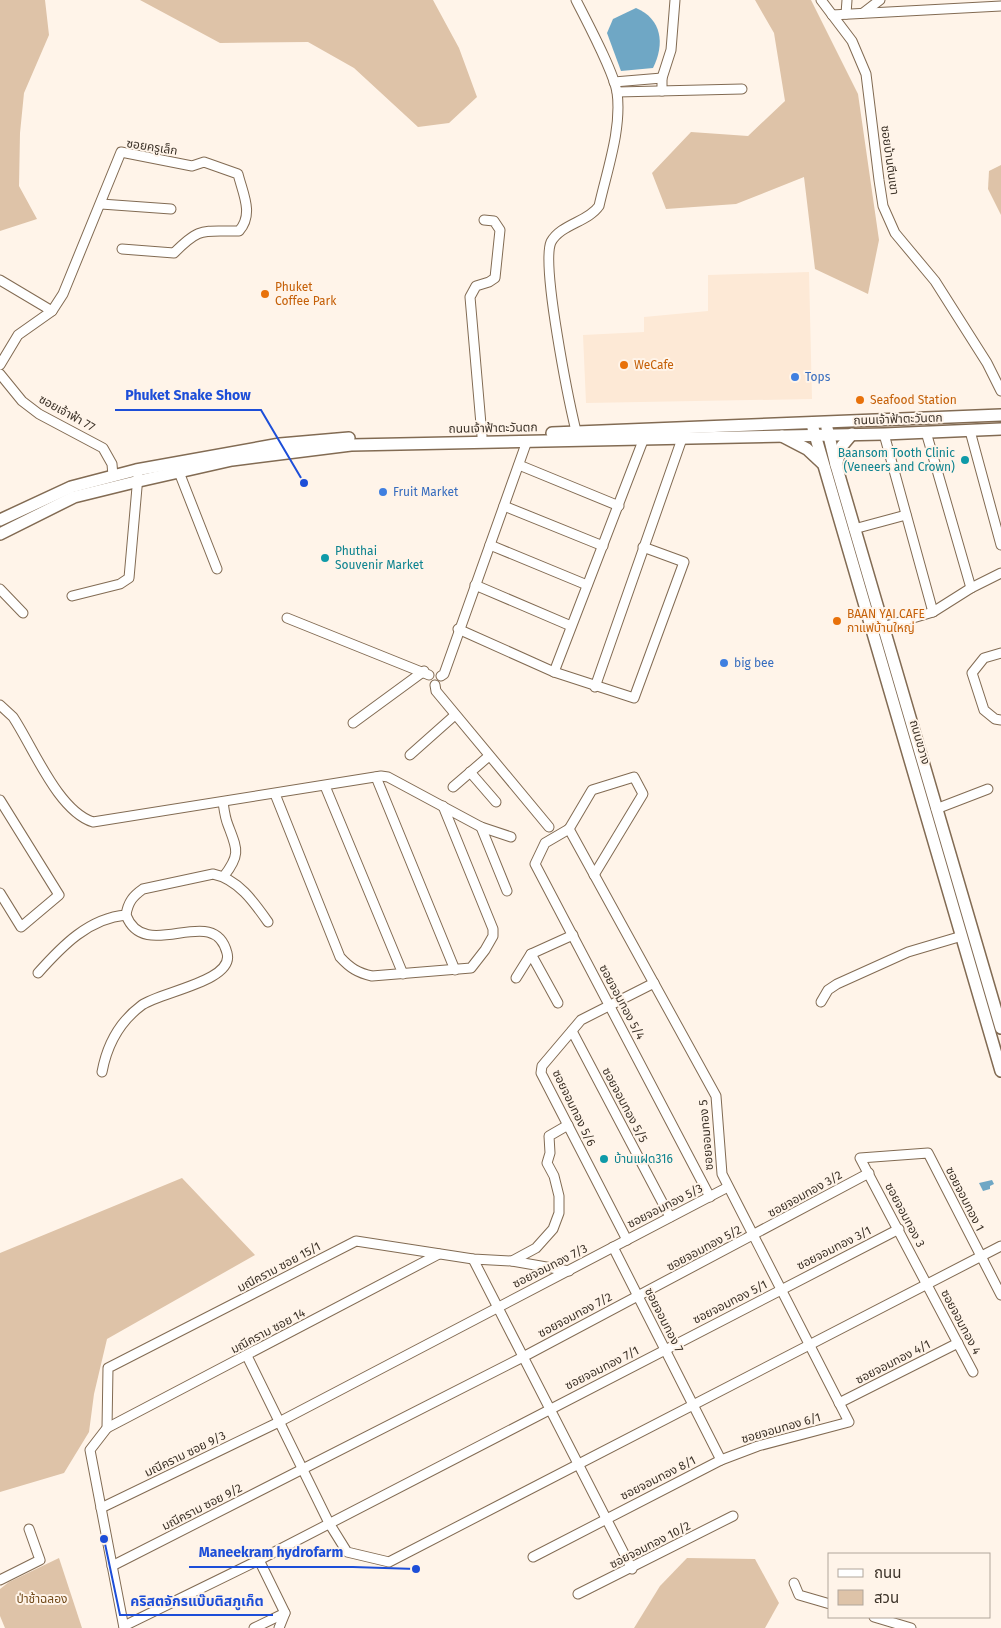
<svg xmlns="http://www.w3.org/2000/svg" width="1001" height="1628" viewBox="0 0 1001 1628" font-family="'Fira Sans','Noto Sans Thai',sans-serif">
	<rect width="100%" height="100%" fill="#fff4e9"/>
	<path fill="#fde9d6" d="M 809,272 L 812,399 L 586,403 L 583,335 L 644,332 L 644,317 L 708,311 L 708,275 Z"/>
	<g fill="#dec3a8">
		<path d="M 0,0 L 45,0 L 49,35 L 24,93 L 20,133 L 19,186 L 37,219 L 0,231 Z"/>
		<path d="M 140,0 L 433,0 L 459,48 L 477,97 L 449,123 L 418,127 L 354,68 L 308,42 L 220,43 Z"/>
		<path d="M 755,0 L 811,0 L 858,94 L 879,240 L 868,294 L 815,269 L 804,177 L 736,204 L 666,209 L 652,173 L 691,132 L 748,136 L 785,101 L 774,33 Z"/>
		<path d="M 1001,165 L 1001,215 L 988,189 L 989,171 Z"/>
		<path d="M 182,1178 L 255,1255 L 107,1339 L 94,1394 L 89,1432 L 64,1473 L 0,1492 L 0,1253 Z"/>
		<path d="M 59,1558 L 82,1628 L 5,1628 L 0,1616 L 0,1589 L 9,1582 Z"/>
		<path d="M 687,1558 L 755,1559 L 779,1603 L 765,1628 L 634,1628 L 660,1586 Z"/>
	</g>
	<g fill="#6fa7c5">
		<path d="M 636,8 C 662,19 665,44 653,68 L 621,71 L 607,33 L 613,19 Z"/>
		<path d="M 992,1180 L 994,1184 L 990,1186 L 990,1189 L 983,1191 L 979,1183 Z"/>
	</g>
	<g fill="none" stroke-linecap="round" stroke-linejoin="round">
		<defs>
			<g id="minor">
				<path d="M 821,0 L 852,41 L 866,74 L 879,180 L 883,206 L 895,233 L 935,281 L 987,363 L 1001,391"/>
				<path d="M 863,13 L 880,0"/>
				<path d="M 846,14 L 847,0"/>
				<path d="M 832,15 L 1001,6"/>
				<path d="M 614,82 L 662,78"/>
				<path d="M 662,91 L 662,78 L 671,50 L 675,0"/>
				<path d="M 617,92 L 742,89"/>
				<path d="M 101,204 L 171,209"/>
				<path d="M 0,280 L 52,311"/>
				<path d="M 0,365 L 18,335 L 52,311 L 63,294 L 121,152 L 192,166 L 204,162 L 238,174 C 243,194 254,214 239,231 C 202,232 201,226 174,253 L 122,249"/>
				<path d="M 0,374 L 22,401 L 39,414 L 103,448 L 112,464 L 113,476"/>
				<path d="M 576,431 C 569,402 541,265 551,242 C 561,224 588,222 599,206 C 607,170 622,129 617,92 C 613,70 587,22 576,0"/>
				<path d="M 970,431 L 1001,545"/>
				<path d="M 926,432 L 971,588"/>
				<path d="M 884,434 L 933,612"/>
				<path d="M 482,436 L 470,297 L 476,286 L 489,282 L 495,278 L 500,230 L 494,221 L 484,220"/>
				<path d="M 519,465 L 619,506"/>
				<path d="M 177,467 L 217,569"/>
				<path d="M 504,506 L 603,546"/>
				<path d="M 854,529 L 906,515"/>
				<path d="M 490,545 L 587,585"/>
				<path d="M 475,585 L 571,626"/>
				<path d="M 0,589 L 23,613"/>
				<path d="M 72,596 L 120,584 L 129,578 L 138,476"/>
				<path d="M 287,618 L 429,675"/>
				<path d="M 458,629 L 554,672 L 634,698 L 684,562 L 643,547"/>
				<path d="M 873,630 L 933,612 L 971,588 L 1001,573"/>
				<path d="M 1001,653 L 984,658 L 972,673 L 984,710 L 995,719 L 1001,720"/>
				<path d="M 554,672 L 644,438"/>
				<path d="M 441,676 L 444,674 L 527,441"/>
				<path d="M 435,685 L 436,691 L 549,827"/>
				<path d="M 595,687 L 684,433"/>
				<path d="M 0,705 L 13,717 C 33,747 58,811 93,822 L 381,776 L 388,777 L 481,827 L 511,837"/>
				<path d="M 353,723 L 424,671"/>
				<path d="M 410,755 L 455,715"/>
				<path d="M 470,772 L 496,802"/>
				<path d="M 376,777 L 455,970"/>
				<path d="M 325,786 L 403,974"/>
				<path d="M 453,787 L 489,756"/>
				<path d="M 275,794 L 340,957 C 350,968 358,973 372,976 L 471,968 L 485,950 L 493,936 L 493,929 L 443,806"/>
				<path d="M 0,800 L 59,895 L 21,927 L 0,893"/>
				<path d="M 223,802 C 224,809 225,818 228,825 C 237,849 241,854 224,876"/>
				<path d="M 936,809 L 988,789"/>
				<path d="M 481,827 L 507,891"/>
				<path d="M 569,829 L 545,843 L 535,864 L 710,1197"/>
				<path d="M 569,829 L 592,790 L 634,777 L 643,794 L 594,875"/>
				<path d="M 531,954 L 558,1003"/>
				<path d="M 38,973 C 62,946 89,918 126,915"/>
				<path d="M 516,978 L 531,954 L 573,935"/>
				<path d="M 821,1002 L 828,990 L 837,984 L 908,952 L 962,936"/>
				<path d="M 572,1031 L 670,1217"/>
				<path d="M 102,1072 C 107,1045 119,1022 142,1005 C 160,992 235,981 227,953 C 214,901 145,965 126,915 C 128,902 133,896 143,889 L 213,874 C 238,879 254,902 268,922"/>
				<path d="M 627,1240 L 541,1073 L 542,1066 L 581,1020 L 654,983"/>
				<path d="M 613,1247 L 721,1460"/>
				<path d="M 473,1259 L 632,1569"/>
				<path d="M 512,1261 L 569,1271"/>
				<path d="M 247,1356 L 329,1523 L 347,1552 L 389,1562 L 1001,1246"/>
				<path d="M 973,1372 L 860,1158 L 928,1153 L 1001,1295"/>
				<path d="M 839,1403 L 958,1343"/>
				<path d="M 107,1428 L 439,1254"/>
				<path d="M 101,1508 L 279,1422 L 728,1187"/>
				<path d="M 533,1557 L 721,1460 L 758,1446 L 849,1422 L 722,1174 L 716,1096 L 569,829"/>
				<path d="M 259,1560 L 285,1613 L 279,1628"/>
				<path d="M 112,1566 L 523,1357 L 869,1173"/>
				<path d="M 0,1580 L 40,1560 L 29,1529"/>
				<path d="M 794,1583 L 799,1595 L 830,1604"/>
				<path d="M 578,1594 L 733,1516"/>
				<path d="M 874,1617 L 911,1628"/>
				<path d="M 124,1626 L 259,1560 L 899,1229"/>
				<path d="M 124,1628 L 90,1450 L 107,1428 L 108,1368 L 356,1241 L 473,1259 L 512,1261 L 536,1248 L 553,1229 L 559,1213 L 559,1196 L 554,1176 L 547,1163 L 550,1153 L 549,1136 L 568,1125"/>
				<path d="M 254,1628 L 285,1613"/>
			</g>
			<g id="secondary">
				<path d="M 813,428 L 1001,1071"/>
				<path d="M 827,428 L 836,465 L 1001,1028"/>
				<path d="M 552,433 L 1001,415"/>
				<path d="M 782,436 L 807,449 L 822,463"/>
				<path d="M 836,465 L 842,446 L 852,434"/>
				<path d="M 0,520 L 71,487 L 136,470 L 280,444 L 349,438"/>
				<path d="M 0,534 L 74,497 L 139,481 L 232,460 L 351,445 L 884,434 L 1001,429"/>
			</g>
		</defs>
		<use href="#minor" stroke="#826b53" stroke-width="11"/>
		<use href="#secondary" stroke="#826b53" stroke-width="14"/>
		<use href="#minor" stroke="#fff" stroke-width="9"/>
		<use href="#secondary" stroke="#fff" stroke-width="11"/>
	</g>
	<g fill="#e8710a" stroke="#fff4e9" stroke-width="2">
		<circle cx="265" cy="294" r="5"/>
		<circle cx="624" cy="365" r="5"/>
		<circle cx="860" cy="400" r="5"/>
		<circle cx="837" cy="621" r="5"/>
	</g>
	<g fill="#3f7fe0" stroke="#fff4e9" stroke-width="2">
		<circle cx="795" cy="377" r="5"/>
		<circle cx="383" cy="492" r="5"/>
		<circle cx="724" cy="663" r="5"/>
	</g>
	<g fill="#0f9aa8" stroke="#fff4e9" stroke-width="2">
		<circle cx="965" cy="460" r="5"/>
		<circle cx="325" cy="558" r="5"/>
		<circle cx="604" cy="1159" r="5"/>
	</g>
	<g text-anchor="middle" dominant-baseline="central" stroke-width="4" stroke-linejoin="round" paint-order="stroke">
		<g font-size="12" fill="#3b3127" stroke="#fff4e9">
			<text transform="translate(152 147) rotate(9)">ซอยครูเล็ก</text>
			<text transform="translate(890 160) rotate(82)">ซอยบ้านตีนเขา</text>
			<text transform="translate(67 413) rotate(29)">ซอยเจ้าฟ้า 77</text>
			<text transform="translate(898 419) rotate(-2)">ถนนเจ้าฟ้าตะวันตก</text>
			<text transform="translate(493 428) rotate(-1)">ถนนเจ้าฟ้าตะวันตก</text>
			<text transform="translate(920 742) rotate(74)">ถนนขวาง</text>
			<text transform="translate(622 1002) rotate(62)">ซอยจอมทอง 5/4</text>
			<text transform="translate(625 1105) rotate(62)">ซอยจอมทอง 5/5</text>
			<text transform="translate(574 1108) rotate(64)">ซอยจอมทอง 5/6</text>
			<text transform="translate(706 1135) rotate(-95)">ซอยจอมทอง 5</text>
			<text transform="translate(805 1194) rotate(-29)">ซอยจอมทอง 3/2</text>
			<text transform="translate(965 1199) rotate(63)">ซอยจอมทอง 1</text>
			<text transform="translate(665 1206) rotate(-27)">ซอยจอมทอง 5/3</text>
			<text transform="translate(905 1215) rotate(62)">ซอยจอมทอง 3</text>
			<text transform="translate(704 1248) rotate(-28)">ซอยจอมทอง 5/2</text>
			<text transform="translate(834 1248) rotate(-27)">ซอยจอมทอง 3/1</text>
			<text transform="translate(550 1266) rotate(-27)">ซอยจอมทอง 7/3</text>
			<text transform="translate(279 1267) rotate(-28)">มณีคราม ซอย 15/1</text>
			<text transform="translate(730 1302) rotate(-27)">ซอยจอมทอง 5/1</text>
			<text transform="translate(575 1315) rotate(-28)">ซอยจอมทอง 7/2</text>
			<text transform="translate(664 1320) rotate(63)">ซอยจอมทอง 7</text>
			<text transform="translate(961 1322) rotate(62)">ซอยจอมทอง 4</text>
			<text transform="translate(268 1331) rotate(-28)">มณีคราม ซอย 14</text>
			<text transform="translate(893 1362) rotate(-27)">ซอยจอมทอง 4/1</text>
			<text transform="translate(602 1368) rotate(-27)">ซอยจอมทอง 7/1</text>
			<text transform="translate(781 1428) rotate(-16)">ซอยจอมทอง 6/1</text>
			<text transform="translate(185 1454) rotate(-26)">มณีคราม ซอย 9/3</text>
			<text transform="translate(658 1478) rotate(-27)">ซอยจอมทอง 8/1</text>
			<text transform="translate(202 1507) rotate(-27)">มณีคราม ซอย 9/2</text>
			<text transform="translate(650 1545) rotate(-27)">ซอยจอมทอง 10/2</text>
		</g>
		<g font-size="12" fill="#c56008" stroke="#fff4e9" text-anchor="start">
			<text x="275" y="287">Phuket<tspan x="275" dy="14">Coffee Park</tspan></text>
			<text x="634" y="365">WeCafe</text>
			<text x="870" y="400">Seafood Station</text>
			<text x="847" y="614">BAAN YAI CAFE<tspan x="847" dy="14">กาแฟบ้านใหญ่</tspan></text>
		</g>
		<g font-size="12" fill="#366cbe" stroke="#fff4e9" text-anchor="start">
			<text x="805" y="377">Tops</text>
			<text x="393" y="492">Fruit Market</text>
			<text x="734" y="663">big bee</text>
		</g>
		<g font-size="12" fill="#0d838f" stroke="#fff4e9" text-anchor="start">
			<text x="955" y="453" text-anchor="end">Baansom Tooth Clinic<tspan x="955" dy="14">(Veneers and Crown)</tspan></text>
			<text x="335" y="551">Phuthai<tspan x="335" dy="14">Souvenir Market</tspan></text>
			<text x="614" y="1159">บ้านแฝด316</text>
		</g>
		<g font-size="12" fill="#734b1b" stroke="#fff4e9">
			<text x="42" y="1599">ป่าช้าฉลอง</text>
		</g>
	</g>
	<path fill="none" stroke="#1d4ed8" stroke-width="2" d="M304 483L261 410H115M416 1569L353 1567H189M104 1539L120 1615H273"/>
	<g fill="#1d4ed8" stroke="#fff4e9" stroke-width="2">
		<circle cx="304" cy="483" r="5"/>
		<circle cx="416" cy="1569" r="5"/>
		<circle cx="104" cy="1539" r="5"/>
	</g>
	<g font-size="14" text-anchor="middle" font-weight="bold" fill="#1d4ed8" stroke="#fff4e9" stroke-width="4" stroke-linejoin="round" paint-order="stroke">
		<text x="188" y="400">Phuket Snake Show</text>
		<text x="271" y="1557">Maneekram hydrofarm</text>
		<text x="197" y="1606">คริสตจักรแบ๊บติสภูเก็ต</text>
	</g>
	<rect x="828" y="1553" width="162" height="65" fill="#fff4e9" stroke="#b1a69b"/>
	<rect x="838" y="1569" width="25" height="8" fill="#ffffff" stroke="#b1a69b"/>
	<text x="874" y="1578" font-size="15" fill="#3b3127">ถนน</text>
	<rect x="838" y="1590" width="25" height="15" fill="#dec3a8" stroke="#b1a69b"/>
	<text x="874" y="1603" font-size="15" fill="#3b3127">สวน</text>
</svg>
